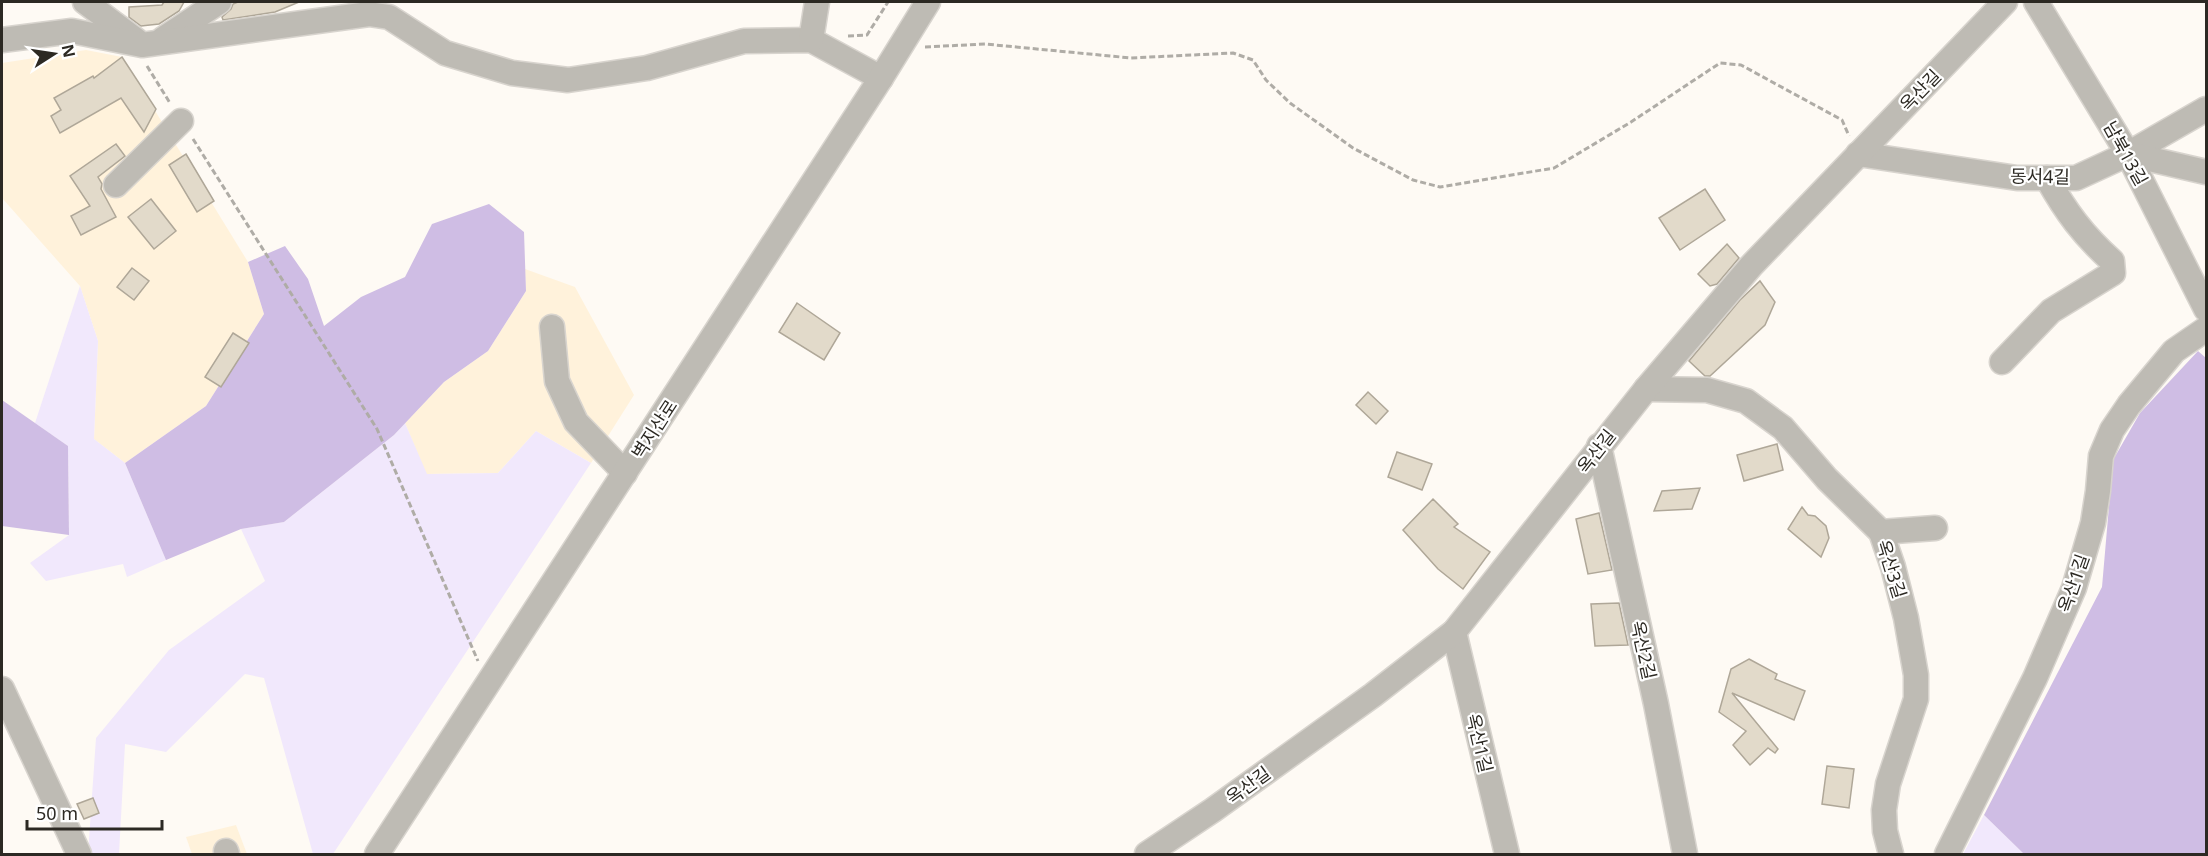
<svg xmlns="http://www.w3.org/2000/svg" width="2208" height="856" viewBox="0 0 2208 856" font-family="'Noto Sans','Noto Sans KR',sans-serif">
	<rect width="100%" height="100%" fill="#fefaf4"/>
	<g fill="#fff2db">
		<path d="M 86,50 L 122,57 L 248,262 L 264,314 L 206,406 L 125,463 L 94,439 L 98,341 L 80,286 L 2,198 L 2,63 Z"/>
		<path d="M 525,269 L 575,287 L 634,395 L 591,463 L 536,431 L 498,473 L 426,474 L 405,423 L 444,382 L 488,351 L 526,291 Z"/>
		<path d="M 236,825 L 247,854 L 192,854 L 186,837 Z"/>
	</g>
	<g fill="#f1e8fc">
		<path d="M 80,286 L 98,341 L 94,439 L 125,463 L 166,560 L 127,577 L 123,564 L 46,581 L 30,563 L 69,535 L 68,446 L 35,423 Z"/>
		<path d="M 405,423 L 427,474 L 498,473 L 536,431 L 591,463 L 333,854 L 313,854 L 264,678 L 245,674 L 166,752 L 125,744 L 119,854 L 88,854 L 96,738 L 169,650 L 265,581 L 241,529 L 284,522 L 394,435 Z"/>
		<path d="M 1984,815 L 2024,854 L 1963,854 Z"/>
	</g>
	<g fill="#cfbde4">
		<path d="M 489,204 L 524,232 L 526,291 L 488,351 L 444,382 L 394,435 L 284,522 L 241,529 L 166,560 L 125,463 L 206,406 L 264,314 L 248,262 L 285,246 L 308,279 L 324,326 L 361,297 L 405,277 L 432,224 Z"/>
		<path d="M 2198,351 L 2206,358 L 2206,854 L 2024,854 L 1984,815 L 2102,587 L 2113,460 L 2140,413 Z"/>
		<path d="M 2,400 L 68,446 L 69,535 L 2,526 Z"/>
	</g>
	<g fill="#e2daca" stroke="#afa798" stroke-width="1.5">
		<path d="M 164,2 L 184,2 L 179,11 L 159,24 L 141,26 L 129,17 L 129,7 L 162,5 Z"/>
		<path d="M 238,2 L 299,2 L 275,12 L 223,20 L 222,17 L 231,9 L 233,4 Z"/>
		<path d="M 122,57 L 156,109 L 144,132 L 121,98 L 60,133 L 51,116 L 61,110 L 54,98 L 93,76 L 94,78 Z"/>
		<path d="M 116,144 L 125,156 L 98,177 L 102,184 L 101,189 L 116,217 L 81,235 L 71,216 L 90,206 L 70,176 Z"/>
		<path d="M 186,154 L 214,201 L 197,212 L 169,165 Z"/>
		<path d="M 1705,189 L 1725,220 L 1680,250 L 1659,218 Z"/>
		<path d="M 151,199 L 176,231 L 154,249 L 128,217 Z"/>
		<path d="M 1727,244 L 1739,258 L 1717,284 L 1710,286 L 1698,274 Z"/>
		<path d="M 132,268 L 149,281 L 134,300 L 117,287 Z"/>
		<path d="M 1760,281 L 1775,302 L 1765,325 L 1710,376 L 1705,376 L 1689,361 L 1740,300 Z"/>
		<path d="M 797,303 L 840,333 L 824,360 L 779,332 Z"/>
		<path d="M 233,333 L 249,343 L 221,387 L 205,377 Z"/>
		<path d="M 1368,392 L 1388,411 L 1376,424 L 1356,405 Z"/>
		<path d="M 1777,444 L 1783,470 L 1744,481 L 1737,455 Z"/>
		<path d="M 1397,452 L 1432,464 L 1422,490 L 1388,477 Z"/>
		<path d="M 1700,488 L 1692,509 L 1654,511 L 1662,491 Z"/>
		<path d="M 1433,499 L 1458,524 L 1454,527 L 1490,552 L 1463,589 L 1438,569 L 1403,530 Z"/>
		<path d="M 1802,507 L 1808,515 L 1815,516 L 1826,526 L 1829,538 L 1821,557 L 1788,529 Z"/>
		<path d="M 1599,513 L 1612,570 L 1588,574 L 1576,519 Z"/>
		<path d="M 1619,603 L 1628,645 L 1595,646 L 1591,604 Z"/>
		<path d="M 1749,659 L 1777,674 L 1775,679 L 1805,691 L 1794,720 L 1732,693 L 1778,749 L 1775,753 L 1768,748 L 1750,765 L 1733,745 L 1746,731 L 1719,712 L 1731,669 Z"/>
		<path d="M 1827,766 L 1854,769 L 1849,808 L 1822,804 Z"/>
		<path d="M 93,798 L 99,813 L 84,819 L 77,804 Z"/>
	</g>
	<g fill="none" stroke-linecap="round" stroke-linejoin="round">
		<defs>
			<g id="minor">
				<path d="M 85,2 L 136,40"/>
				<path d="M 2036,2 L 2128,154 L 2206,309"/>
				<path d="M 163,39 L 219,2"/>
				<path d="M 2,40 L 72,31 L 142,45 L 369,14 L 389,17 L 445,53 L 512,73 L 568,80 L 647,68 L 744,41 L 811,40 L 881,78"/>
				<path d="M 811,40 L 817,2"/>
				<path d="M 1858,154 L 2017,178 L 2076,178 L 2128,154 L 2206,109"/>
				<path d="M 2128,154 L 2206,172"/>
				<path d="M 116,185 L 181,121"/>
				<path d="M 552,327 L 557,381 L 576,422 L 625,473"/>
				<path d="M 2002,362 L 2051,311 L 2113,273 L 2112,261 C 2083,235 2066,212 2047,178"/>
				<path d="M 1646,389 L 1707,390 L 1746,401 L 1783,428 L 1827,479 L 1881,532 L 1893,567 L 1906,618 L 1916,675 L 1916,699 L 1888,784 L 1884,810 L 1885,831 L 1891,854"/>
				<path d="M 1599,446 L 1656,704 L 1685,854"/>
				<path d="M 1881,532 L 1935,528"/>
				<path d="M 1454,632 L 1507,854"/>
				<path d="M 2,689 L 79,854"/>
				<path d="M 226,851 L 227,854"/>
				<path d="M 377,854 L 881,78 L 928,2"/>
				<path d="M 1147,854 L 1213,810 L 1373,695 L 1454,632 L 1646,389 L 1751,266 L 2005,2"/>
				<path d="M 1947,854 L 2035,678 L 2074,588 L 2093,523 L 2098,491 L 2101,456 L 2112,430 L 2129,405 L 2174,351 L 2206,329"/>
			</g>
		</defs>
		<use href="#minor" stroke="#d8d4ce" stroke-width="27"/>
		<g stroke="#afaca6" stroke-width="3" stroke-dasharray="6 3" stroke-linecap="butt">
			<path d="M 848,36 L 867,35 L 888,2"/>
			<path d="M 925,47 L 985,44 L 1131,58 L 1233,53 L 1253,60 L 1266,80 L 1290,103 L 1353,148 L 1413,180 L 1440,187 L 1554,168 L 1631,122 L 1720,63 L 1741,65 L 1842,120 L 1849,136"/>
			<path d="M 147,66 L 170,103"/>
			<path d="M 193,139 L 377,429 L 478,661"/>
		</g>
		<use href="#minor" stroke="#bebbb4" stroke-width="24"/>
	</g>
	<g text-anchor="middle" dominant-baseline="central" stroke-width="4.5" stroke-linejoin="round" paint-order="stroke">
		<g font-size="18" fill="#2c2923" stroke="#fff">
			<text transform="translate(1920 90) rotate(-46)">옥산길</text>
			<text transform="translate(2126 153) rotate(61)">남북13길</text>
			<text transform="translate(2040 176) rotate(1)">동서4길</text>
			<text transform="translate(654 429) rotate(-57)">벽지산로</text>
			<text transform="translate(1596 451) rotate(-52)">옥산길</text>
			<text transform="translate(1892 569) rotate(73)">옥산3길</text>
			<text transform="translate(2073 583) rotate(-71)">옥산1길</text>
			<text transform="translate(1644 650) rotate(78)">옥산2길</text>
			<text transform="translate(1480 743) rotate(77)">옥산1길</text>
			<text transform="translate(1248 785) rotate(-36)">옥산길</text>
		</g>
	</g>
	<rect width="2208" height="856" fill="none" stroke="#2c2923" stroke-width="6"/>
	<g transform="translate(54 54) rotate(78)" stroke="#ffffff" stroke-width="4.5" paint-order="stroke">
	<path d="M0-4.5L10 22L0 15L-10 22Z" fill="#2c2923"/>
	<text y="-9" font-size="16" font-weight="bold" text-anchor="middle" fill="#2c2923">N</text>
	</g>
	<path d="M27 820v9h135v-9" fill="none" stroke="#2c2923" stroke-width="3"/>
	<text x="36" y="820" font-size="18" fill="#2c2923" stroke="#ffffff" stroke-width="4.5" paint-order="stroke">50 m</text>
</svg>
